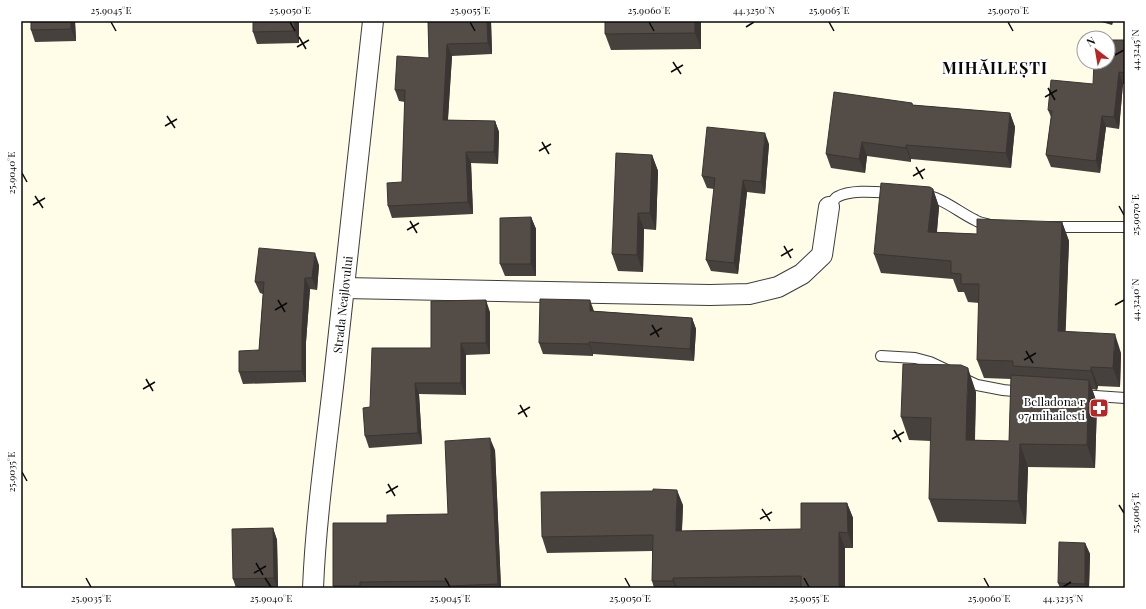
<svg xmlns="http://www.w3.org/2000/svg" width="1146" height="609" viewBox="0 0 1146 609" font-family="'Playfair Display',serif">
	<rect width="100%" height="100%" fill="#fffce8"/>
	<g fill="none" stroke-linecap="round" stroke-linejoin="round">
		<defs>
			<g id="service">
				<path d="M 923,195 C 940,196 960,213 975,220 C 979,223 985,223 990,225"/>
				<path d="M 829,207 C 831,204 834,199 837,197 C 851,189 877,192 893,193"/>
				<path d="M 1050,227 L 1125,227"/>
				<path d="M 881,356 L 915,358 L 930,362 L 947,370"/>
				<path d="M 962,378 L 977,385 L 1003,390 L 1023,392"/>
				<path d="M 1081,395 L 1125,398"/>
			</g>
			<g id="minor">
				<path d="M 344,288 L 710,295 L 749,294 L 778,287 L 802,274 L 822,255 L 829,207"/>
				<path id="s1" d="M 313,588 C 316,515 327,442 335,369 C 348,253 361,137 373,21"/>
			</g>
		</defs>
		<use href="#service" stroke="#3d3d3d" stroke-width="12"/>
		<use href="#minor" stroke="#3d3d3d" stroke-width="22"/>
		<use href="#service" stroke="#fff" stroke-width="10"/>
		<use href="#minor" stroke="#fff" stroke-width="20"/>
	</g>
	<g fill="#47413d">
		<path d="M 31,21 L 75,21 L 76,41 L 35,42 L 31,30 Z"/>
		<path d="M 253,21 L 299,21 L 299,43 L 257,44 L 253,32 Z"/>
		<path d="M 428,21 L 491,21 L 492,54 L 452,56 L 448,120 L 495,121 L 499,132 L 498,164 L 471,163 L 473,214 L 392,218 L 388,206 L 402,182 L 405,102 L 399,101 L 395,90 L 429,58 Z"/>
		<path d="M 605,21 L 701,21 L 701,49 L 611,50 L 605,34 Z"/>
		<path d="M 1098,21 L 1113,21 L 1112,25 Z"/>
		<path d="M 1125,40 L 1125,84 L 1123,84 L 1119,129 L 1106,127 L 1100,173 L 1051,167 L 1046,155 L 1051,117 L 1048,110 L 1093,84 Z"/>
		<path d="M 912,103 L 913,105 L 1010,113 L 1015,127 L 1011,168 L 911,159 L 911,162 L 867,156 L 865,173 L 831,168 L 826,154 Z"/>
		<path d="M 769,144 L 765,194 L 747,192 L 738,274 L 711,271 L 706,260 L 714,189 L 707,188 L 702,176 Z"/>
		<path d="M 652,155 L 658,171 L 656,230 L 644,229 L 643,272 L 618,271 L 612,254 Z"/>
		<path d="M 933,189 L 939,207 L 937,232 L 977,234 L 1062,222 L 1069,241 L 1065,332 L 1121,353 L 1120,387 L 1098,386 L 1097,390 L 1092,389 L 1097,403 L 1095,468 L 1028,467 L 1026,524 L 938,522 L 929,499 L 931,441 L 909,440 L 901,417 L 976,392 L 975,440 L 1009,441 L 1011,379 L 984,378 L 977,360 L 979,303 L 968,302 L 964,292 L 958,292 L 953,279 L 881,273 L 874,254 Z"/>
		<path d="M 531,217 L 536,229 L 536,276 L 505,276 L 500,264 Z"/>
		<path d="M 319,265 L 317,290 L 310,289 L 306,342 L 306,382 L 243,384 L 239,372 L 259,350 L 263,294 L 260,293 L 255,282 Z"/>
		<path d="M 594,311 L 692,318 L 696,329 L 694,361 L 593,354 L 593,356 L 543,354 L 539,343 Z"/>
		<path d="M 490,312 L 490,354 L 466,355 L 466,395 L 419,394 L 422,444 L 369,448 L 365,436 L 370,407 L 431,348 Z"/>
		<path d="M 495,450 L 501,588 L 334,588 L 333,586 L 387,523 L 448,514 Z"/>
		<path d="M 847,503 L 853,518 L 853,548 L 845,548 L 845,588 L 654,588 L 652,581 L 652,551 L 547,553 L 542,537 L 683,505 L 682,531 L 801,529 Z"/>
		<path d="M 273,528 L 277,540 L 278,588 L 236,588 L 233,579 Z"/>
		<path d="M 1085,543 L 1090,554 L 1089,588 L 1060,588 L 1058,583 Z"/>
	</g>
	<g fill="#3a3532">
		<path d="M 71,21 L 75,21 L 76,41 L 71,29 Z"/>
		<path d="M 295,21 L 299,21 L 299,43 L 295,31 Z"/>
		<path d="M 487,21 L 491,21 L 492,54 L 488,43 Z"/>
		<path d="M 695,21 L 701,21 L 701,49 L 695,33 Z"/>
		<path d="M 1110,21 L 1113,21 L 1112,25 Z"/>
		<path d="M 447,44 L 452,56 L 447,131 L 443,120 Z"/>
		<path d="M 1119,72 L 1123,84 L 1119,129 L 1114,117 Z"/>
		<path d="M 1010,113 L 1015,127 L 1011,168 L 1006,153 Z"/>
		<path d="M 1102,116 L 1106,127 L 1100,173 L 1096,161 Z"/>
		<path d="M 495,121 L 499,132 L 498,164 L 494,152 Z"/>
		<path d="M 765,133 L 769,144 L 765,194 L 761,182 Z"/>
		<path d="M 862,142 L 867,156 L 865,173 L 859,159 Z"/>
		<path d="M 906,145 L 911,159 L 911,162 L 906,148 Z"/>
		<path d="M 466,152 L 471,163 L 473,214 L 468,202 Z"/>
		<path d="M 652,155 L 658,171 L 656,230 L 650,213 Z"/>
		<path d="M 743,180 L 747,192 L 738,274 L 734,263 Z"/>
		<path d="M 933,189 L 939,207 L 935,251 L 928,232 Z"/>
		<path d="M 638,213 L 644,229 L 643,272 L 637,255 Z"/>
		<path d="M 531,217 L 536,229 L 536,276 L 531,264 Z"/>
		<path d="M 1062,222 L 1069,241 L 1065,350 L 1058,331 Z"/>
		<path d="M 315,253 L 319,265 L 317,290 L 312,278 Z"/>
		<path d="M 305,278 L 310,289 L 306,342 L 306,382 L 302,371 L 302,330 Z"/>
		<path d="M 486,300 L 490,312 L 490,354 L 486,343 Z"/>
		<path d="M 590,300 L 594,311 L 590,311 Z"/>
		<path d="M 692,318 L 696,329 L 694,361 L 690,349 Z"/>
		<path d="M 1115,334 L 1121,353 L 1120,387 L 1113,368 Z"/>
		<path d="M 589,342 L 593,354 L 593,356 L 589,344 Z"/>
		<path d="M 461,343 L 466,355 L 466,395 L 461,383 Z"/>
		<path d="M 1091,367 L 1098,386 L 1097,390 L 1091,371 Z"/>
		<path d="M 968,368 L 976,392 L 974,463 L 966,440 Z"/>
		<path d="M 1089,380 L 1097,403 L 1095,468 L 1087,445 Z"/>
		<path d="M 415,383 L 419,394 L 422,444 L 418,433 Z"/>
		<path d="M 490,438 L 495,450 L 501,588 L 499,588 L 498,584 Z"/>
		<path d="M 1020,444 L 1028,467 L 1026,524 L 1018,501 Z"/>
		<path d="M 677,490 L 683,505 L 681,547 L 676,531 Z"/>
		<path d="M 847,503 L 853,518 L 853,548 L 848,533 Z"/>
		<path d="M 273,528 L 277,540 L 278,588 L 277,588 L 274,578 Z"/>
		<path d="M 839,532 L 845,548 L 845,588 L 839,588 Z"/>
		<path d="M 1085,543 L 1090,554 L 1089,588 L 1086,588 L 1085,584 Z"/>
		<path d="M 673,578 L 677,588 L 676,588 L 673,581 Z"/>
	</g>
	<g fill="#534c47" stroke="#3a3532">
		<path d="M 31,21 L 71,21 L 71,29 L 31,30 Z"/>
		<path d="M 253,21 L 295,21 L 295,31 L 253,32 Z"/>
		<path d="M 428,21 L 487,21 L 488,43 L 447,44 L 443,120 L 495,121 L 494,152 L 466,152 L 468,202 L 388,206 L 387,183 L 402,182 L 405,90 L 395,90 L 397,56 L 429,58 Z"/>
		<path d="M 605,21 L 695,21 L 695,33 L 605,34 Z"/>
		<path d="M 1108,40 L 1125,40 L 1125,73 L 1119,72 L 1114,117 L 1102,116 L 1096,161 L 1046,155 L 1052,111 L 1048,110 L 1051,80 L 1093,84 L 1094,62 L 1108,62 Z"/>
		<path d="M 834,92 L 912,103 L 912,105 L 1010,113 L 1006,153 L 906,145 L 906,148 L 862,142 L 859,159 L 826,154 Z"/>
		<path d="M 707,127 L 765,133 L 761,182 L 743,180 L 734,263 L 706,260 L 715,178 L 702,176 Z"/>
		<path d="M 616,153 L 652,155 L 650,213 L 638,213 L 637,255 L 612,254 Z"/>
		<path d="M 881,183 L 930,187 L 933,189 L 928,232 L 977,234 L 977,219 L 1062,222 L 1058,331 L 1115,334 L 1113,368 L 1091,367 L 1091,371 L 1013,366 L 1013,361 L 977,360 L 979,284 L 961,284 L 961,274 L 951,273 L 951,261 L 874,254 Z"/>
		<path d="M 531,217 L 531,264 L 500,264 L 500,218 Z"/>
		<path d="M 259,248 L 315,253 L 312,278 L 305,278 L 302,330 L 302,371 L 239,372 L 239,351 L 259,350 L 264,282 L 255,282 Z"/>
		<path d="M 540,299 L 590,300 L 590,311 L 692,318 L 690,349 L 589,342 L 589,344 L 539,343 Z"/>
		<path d="M 486,300 L 486,343 L 461,343 L 461,383 L 415,383 L 418,433 L 365,436 L 363,408 L 370,407 L 372,348 L 431,348 L 431,301 Z"/>
		<path d="M 903,364 L 961,365 L 968,368 L 966,440 L 1009,441 L 1011,375 L 1089,380 L 1087,445 L 1020,444 L 1018,501 L 929,499 L 931,418 L 901,417 Z"/>
		<path d="M 490,438 L 498,584 L 449,586 L 448,581 L 360,582 L 360,586 L 333,586 L 333,523 L 387,523 L 387,515 L 448,514 L 445,441 Z"/>
		<path d="M 653,489 L 677,490 L 676,531 L 801,529 L 801,503 L 847,503 L 848,533 L 839,532 L 839,588 L 801,588 L 801,576 L 673,578 L 673,581 L 652,581 L 653,535 L 542,537 L 541,492 L 653,491 Z"/>
		<path d="M 273,528 L 274,578 L 233,579 L 232,529 Z"/>
		<path d="M 1059,542 L 1085,543 L 1085,584 L 1058,583 Z"/>
	</g>
	<path fill="none" stroke="#0a0a0a" stroke-width="1.5" d="M 111,22 L 116,31M 290,22 L 295,31M 470,22 L 475,31M 649,22 L 654,31M 829,22 L 834,31M 1008,22 L 1013,31M 746,27 L 754,22M 299,37 L 306,49M 297,47 L 309,40M 1115,55 L 1124,50M 673,62 L 681,74M 671,72 L 683,65M 1048,88 L 1055,100M 1045,97 L 1057,90M 167,116 L 175,128M 165,126 L 177,119M 542,142 L 549,154M 539,151 L 551,144M 916,167 L 923,179M 22,173 L 27,182M 913,176 L 925,169M 35,196 L 43,208M 33,205 L 45,198M 1119,206 L 1124,215M 410,221 L 417,233M 407,230 L 419,223M 784,246 L 791,258M 781,256 L 793,249M 278,300 L 285,312M 1115,305 L 1124,300M 275,310 L 287,303M 652,325 L 659,337M 650,335 L 662,328M 1026,351 L 1033,363M 1024,360 L 1036,353M 146,379 L 153,391M 143,389 L 155,382M 520,405 L 527,417M 518,414 L 530,407M 894,430 L 901,442M 892,439 L 904,432M 22,472 L 27,481M 388,484 L 395,496M 386,493 L 398,486M 1119,505 L 1124,513M 762,509 L 770,521M 760,519 L 772,512M 256,563 L 263,575M 254,573 L 266,566M 86,578 L 91,587M 265,578 L 271,587M 445,578 L 450,587M 625,578 L 630,587M 804,578 L 809,587M 984,578 L 989,587M 1063,587 L 1071,582"/>
	<defs>
		<symbol id="pharmacy-square" viewBox="-11 -11 22 22"><rect x="-9" y="-9" width="18" height="18" rx="4" fill="#b82525" stroke="#fff"/><path d="M-2-6h4v4h4v4h-4v4h-4v-4h-4v-4h4Z" fill="#fff"/></symbol>
	</defs>
	<g fill-rule="evenodd">
		<use href="#pharmacy-square" x="1088" y="397" width="22" height="22"/>
	</g>
	<g text-anchor="middle" dominant-baseline="central" stroke-width="4" stroke-linejoin="round" paint-order="stroke">
		<g font-size="12" fill="#0a0a0a" stroke="#fff">
			<text stroke="none"><textPath href="#s1" startOffset="285">Strada Neajlovului</textPath></text>
		</g>
		<g font-size="12" fill="#0a0a0a" stroke="#fff" text-anchor="end">
			<text x="1085" y="401">Belladona r<tspan x="1085" dy="14">97 mihailesti</tspan></text>
		</g>
		<g font-size="16" font-weight="bold" letter-spacing="1" fill="#0a0a0a" stroke="#fff">
			<text x="995" y="67">MIHĂILEȘTI</text>
		</g>
	</g>
	<rect width="1146" height="609" fill="none" stroke="#ffffff" stroke-width="44"/>
	<g transform="translate(1096 50) rotate(329)"><circle r="19" fill="#ffffff" stroke="#9d9d9d"/>
	<path d="M0-3L7 15L0 10L-7 15Z" fill="#b82525"/>
	<text y="-6" font-size="11" font-weight="bold" text-anchor="middle" fill="#0a0a0a">N</text>
	</g>
	<rect x="22" y="22" width="1102" height="565" fill="none" stroke="#0a0a0a" stroke-width="1.5"/>
	<g font-size="10" text-anchor="middle" fill="#0a0a0a">
		<text x="111" y="14">25.9045°E</text>
		<text x="290" y="14">25.9050°E</text>
		<text x="470" y="14">25.9055°E</text>
		<text x="649" y="14">25.9060°E</text>
		<text x="754" y="14">44.3250°N</text>
		<text x="829" y="14">25.9065°E</text>
		<text x="1008" y="14">25.9070°E</text>
		<text transform="translate(1135 50) rotate(-90)" y="4">44.3245°N</text>
		<text transform="translate(11 173) rotate(-90)" y="4">25.9040°E</text>
		<text transform="translate(1135 215) rotate(-90)" y="4">25.9070°E</text>
		<text transform="translate(1135 300) rotate(-90)" y="4">44.3240°N</text>
		<text transform="translate(11 472) rotate(-90)" y="4">25.9035°E</text>
		<text transform="translate(1135 513) rotate(-90)" y="4">25.9065°E</text>
		<text x="91" y="602">25.9035°E</text>
		<text x="271" y="602">25.9040°E</text>
		<text x="450" y="602">25.9045°E</text>
		<text x="630" y="602">25.9050°E</text>
		<text x="809" y="602">25.9055°E</text>
		<text x="989" y="602">25.9060°E</text>
		<text x="1063" y="602">44.3235°N</text>
	</g>
</svg>
